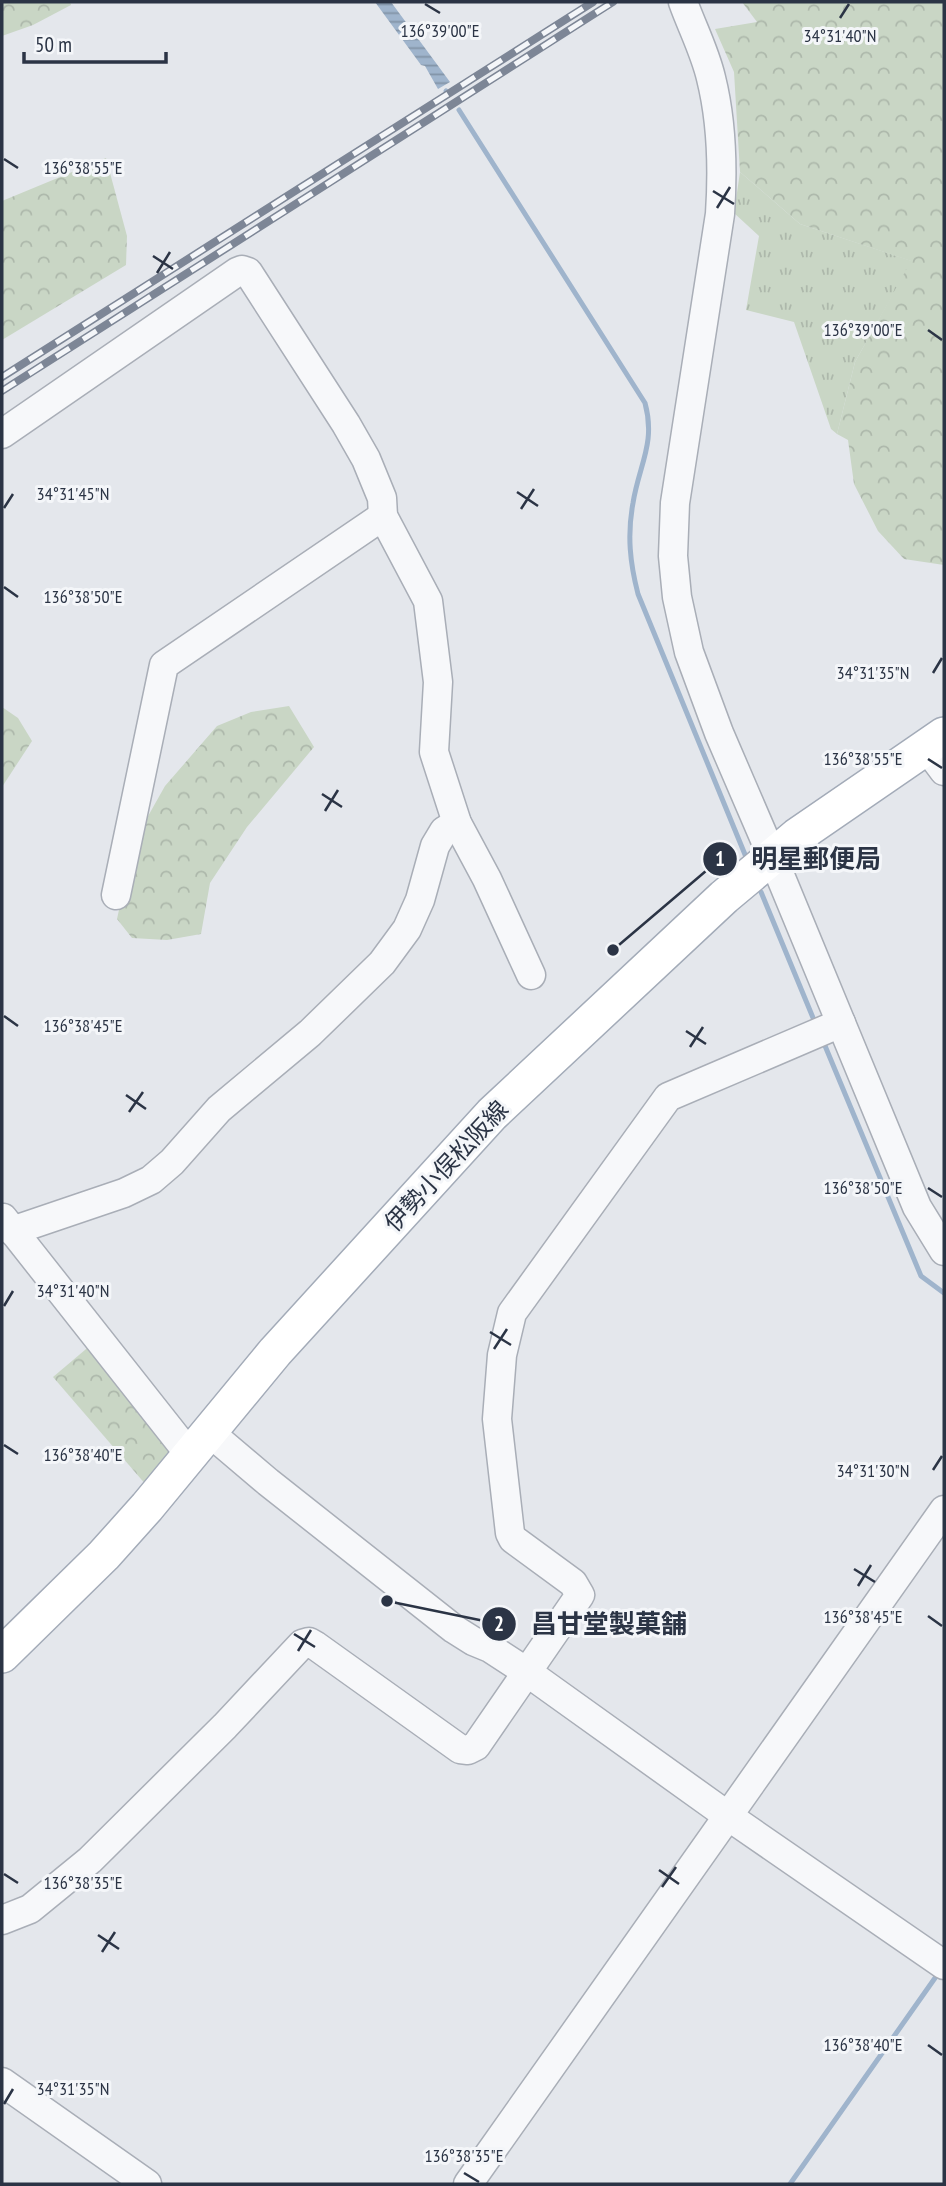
<svg xmlns="http://www.w3.org/2000/svg" width="946" height="2186" viewBox="0 0 946 2186" font-family="'PT Sans Narrow','Noto Sans JP',sans-serif">
	<defs>
		<pattern id="grass-tufts" width="24" height="20" patternUnits="userSpaceOnUse" patternTransform="scale(1.75)"><rect width="24" height="20" fill="#c9d6c5"/><path d="M3 7l-1-3M5 7V3M7 7l1-3M15 17l-1-3M17 17v-4M19 17l1-3" fill="none" stroke="#adb8ab"/></pattern>
		<pattern id="forest-crowns" width="20" height="18" patternUnits="userSpaceOnUse" patternTransform="scale(1.75)"><rect width="20" height="18" fill="#c9d6c5"/><path d="M2 6a3 3 0 1 1 6 0M12 15a3 3 0 1 1 6 0" fill="none" stroke="#adb8ab"/></pattern>
		<pattern id="water-rules" width="6" height="5" patternUnits="userSpaceOnUse" patternTransform="scale(1.75)"><rect width="6" height="5" fill="#9fb4cc"/><path d="M0 2.5h6" fill="none" stroke="#8293a7"/></pattern>
	</defs>
	<rect width="100%" height="100%" fill="#e4e7ec"/>
	<path fill="url(#grass-tufts)" d="M 740,172 L 800,224 L 912,261 L 855,362 L 837,434 L 831,429 L 794,322 L 746,310 L 759,236 L 734,213 Z"/>
	<g fill="url(#forest-crowns)">
		<path d="M 2,2 L 70,2 L 71,5 L 33,25 L 2,36 Z"/>
		<path d="M 742,2 L 944,2 L 944,565 L 904,559 L 878,531 L 854,484 L 848,440 L 837,434 L 855,362 L 911,261 L 800,224 L 740,172 L 734,72 L 715,29 L 757,22 Z"/>
		<path d="M 106,158 L 127,236 L 126,265 L 2,340 L 2,201 Z"/>
		<path d="M 289,706 L 314,747 L 247,827 L 210,883 L 201,934 L 167,940 L 132,938 L 117,919 L 134,841 L 165,786 L 217,726 L 251,712 Z"/>
		<path d="M 2,707 L 18,718 L 32,741 L 2,787 Z"/>
		<path d="M 92,1344 L 178,1452 L 147,1486 L 53,1377 Z"/>
	</g>
	<path fill="url(#water-rules)" d="M 375,2 L 391,2 L 450,82 L 438,89 L 425,66 L 421,65 Z"/>
	<g fill="none" stroke-linecap="round" stroke-linejoin="round">
		<g stroke="#9fb4cc" stroke-width="5">
			<path d="M 446,91 L 447,92"/>
			<path d="M 459,110 L 645,403 C 656,443 639,465 633,503 C 627,535 630,563 638,594 L 746,857"/>
			<path d="M 761,892 L 816,1025"/>
			<path d="M 823,1041 L 921,1276 L 944,1293"/>
			<path d="M 790,2184 L 935,1978"/>
		</g>
		<defs>
			<g id="minor">
				<path d="M 683,2 C 692,27 705,52 711,78 C 722,122 723,169 720,214 L 675,503 L 673,556 L 677,597 L 689,652 L 719,733 L 772,856 L 917,1207 L 944,1251"/>
				<path d="M 2,434 L 237,272 L 242,270 L 248,272 L 346,424 L 366,459 L 382,498 L 383,516 L 428,601 L 438,682 L 434,752 L 457,823 L 487,879 L 531,975"/>
				<path d="M 926,747 L 944,771"/>
				<path d="M 116,895 L 164,665 L 383,516"/>
				<path d="M 3,1218 L 190,1455"/>
				<path d="M 12,1231 L 124,1193 L 151,1180 L 172,1162 L 219,1109 L 310,1033 L 382,963 L 407,929 L 420,900 L 435,846 L 444,831 L 457,823"/>
				<path d="M 209,1432 L 268,1482 L 454,1629 L 473,1641 L 490,1648 L 527,1672 L 728,1816 L 944,1965"/>
				<path d="M 2,1920 L 30,1909 L 90,1860 L 225,1726 L 302,1644 L 309,1642 L 316,1646 L 460,1749 L 468,1750 L 476,1746 L 580,1595 L 573,1583 L 513,1539 L 510,1533 L 497,1419 L 502,1355 L 512,1313 L 668,1097 L 841,1023"/>
				<path d="M 2,2082 L 147,2184"/>
				<path d="M 468,2184 L 944,1510"/>
			</g>
			<path id="major" d="M 2,1655 L 104,1555 L 147,1507 L 275,1352 L 492,1114 L 724,897 L 797,836 L 944,735"/>
		</defs>
		<use href="#minor" stroke="#a9aeb7" stroke-width="31"/>
		<use href="#major" stroke="#a3abb8" stroke-width="38"/>
		<use href="#minor" stroke="#f7f8fa" stroke-width="28"/>
		<use href="#major" stroke="#fff" stroke-width="35"/>
		<defs>
			<g id="rail">
				<path d="M 2,377 L 593,2"/>
				<path d="M 2,391 L 613,2"/>
			</g>
		</defs>
		<use href="#rail" stroke="#7d8696" stroke-width="8"/>
		<use href="#rail" stroke="#f4f6f9" stroke-width="5" stroke-dasharray="16" stroke-linecap="butt"/>
	</g>
	<path fill="none" stroke="#2b3445" stroke-width="2.5" d="M 425,4 L 440,13M 840,18 L 849,4M 4,159 L 18,168M 713,191 L 734,204M 717,208 L 730,187M 153,256 L 173,269M 157,273 L 170,252M 928,330 L 942,340M 517,492 L 538,506M 4,508 L 13,494M 521,509 L 534,489M 4,587 L 18,597M 933,673 L 942,658M 928,759 L 942,768M 322,794 L 342,807M 325,811 L 338,790M 4,1016 L 18,1026M 686,1031 L 706,1044M 690,1047 L 703,1027M 126,1095 L 146,1109M 129,1112 L 143,1092M 928,1188 L 942,1197M 4,1306 L 13,1291M 490,1332 L 511,1345M 494,1349 L 507,1329M 4,1445 L 18,1454M 933,1470 L 942,1456M 854,1569 L 875,1582M 858,1586 L 871,1565M 928,1616 L 942,1626M 294,1634 L 315,1647M 298,1651 L 311,1630M 659,1870 L 679,1884M 4,1874 L 18,1883M 662,1887 L 676,1867M 98,1935 L 119,1949M 102,1952 L 115,1932M 928,2045 L 942,2055M 4,2104 L 13,2089M 464,2173 L 479,2182"/>
	<g text-anchor="middle" dominant-baseline="central" stroke-width="6" stroke-linejoin="round" paint-order="stroke">
		<g font-size="24" fill="#2b3445" stroke="#f4f6f9">
			<text transform="translate(446 1166) rotate(-47)">伊勢小俣松阪線</text>
		</g>
	</g>
	<g font-size="18" text-anchor="middle" fill="#2b3445" stroke="#f4f6f9" stroke-width="6" stroke-linejoin="round" paint-order="stroke">
		<text x="440" y="37">136°39'00"E</text>
		<text x="840" y="42">34°31'40"N</text>
		<text x="83" y="174">136°38'55"E</text>
		<text x="863" y="336">136°39'00"E</text>
		<text x="73" y="500">34°31'45"N</text>
		<text x="83" y="603">136°38'50"E</text>
		<text x="873" y="679">34°31'35"N</text>
		<text x="863" y="765">136°38'55"E</text>
		<text x="83" y="1032">136°38'45"E</text>
		<text x="863" y="1194">136°38'50"E</text>
		<text x="73" y="1297">34°31'40"N</text>
		<text x="83" y="1461">136°38'40"E</text>
		<text x="873" y="1477">34°31'30"N</text>
		<text x="863" y="1623">136°38'45"E</text>
		<text x="83" y="1889">136°38'35"E</text>
		<text x="863" y="2051">136°38'40"E</text>
		<text x="73" y="2095">34°31'35"N</text>
		<text x="464" y="2162">136°38'35"E</text>
	</g>
	<path fill="none" stroke="#2b3445" stroke-width="2.5" d="M613 950L720 859M387 1601L499 1624"/>
	<g fill="#2b3445" stroke="#f4f6f9" stroke-width="2.5">
		<circle cx="613" cy="950" r="7"/>
		<circle cx="387" cy="1601" r="7"/>
		<circle cx="720" cy="859" r="18"/>
		<circle cx="499" cy="1624" r="18"/>
	</g>
	<g font-size="21" text-anchor="middle" font-weight="bold" fill="#fff">
		<text x="720" y="866">1</text>
		<text x="499" y="1631">2</text>
	</g>
	<g font-size="26" text-anchor="middle" font-weight="bold" fill="#2b3445" stroke="#f4f6f9" stroke-width="6" stroke-linejoin="round" paint-order="stroke">
		<text x="816" y="868">明星郵便局</text>
		<text x="609" y="1633">昌甘堂製菓舗</text>
	</g>
	<rect width="946" height="2186" fill="none" stroke="#2b3445" stroke-width="7"/>
	<path d="M24 52v10h142v-10" fill="none" stroke="#2b3445" stroke-width="3.5"/>
	<text x="35" y="52" font-size="21" fill="#2b3445" stroke="#f4f6f9" stroke-width="5" paint-order="stroke">50 m</text>
</svg>
